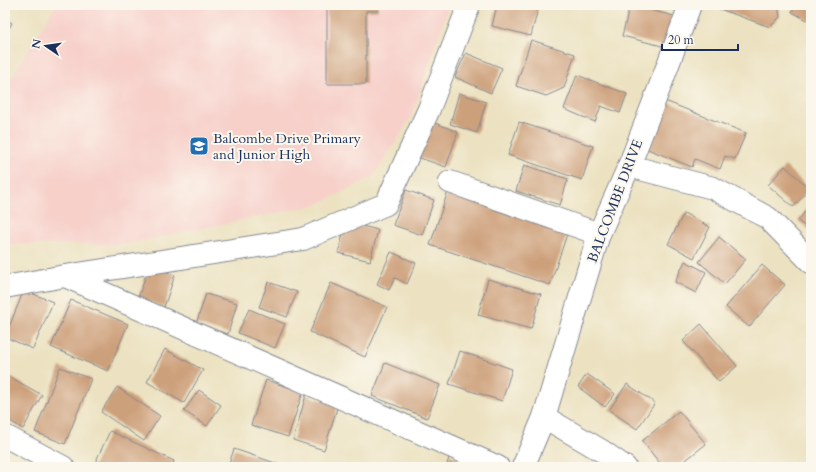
<svg xmlns="http://www.w3.org/2000/svg" width="816" height="472" viewBox="0 0 816 472" font-family="Cardo,serif">
	<rect width="100%" height="100%" fill="#fbf7ec"/>
	<filter id="ink" filterUnits="userSpaceOnUse"><feTurbulence type="fractalNoise" baseFrequency=".025" numOctaves="2"/><feDisplacementMap in="SourceGraphic" scale="8" xChannelSelector="R" yChannelSelector="G"/><feConvolveMatrix kernelMatrix="1 2 1 2 8 2 1 2 1" color-interpolation-filters="sRGB"/></filter>
	<filter id="wash" filterUnits="userSpaceOnUse"><feTurbulence type="fractalNoise" baseFrequency=".012" numOctaves="4" result="noise"/><feDisplacementMap in="SourceGraphic" scale="16" xChannelSelector="R" yChannelSelector="G"/><feGaussianBlur stdDeviation="0.9" result="paint"/><feColorMatrix in="noise" values="0 0 0 0 0 0 0 0 0 0 0 0 0 0 0 0 0 1.4 0 .05"/><feComposite in="paint" operator="in"/></filter>
	<g filter="url(#wash)">
		<rect width="100%" height="100%" fill="#ece2c1"/>
		<path fill="#f7d0ca" d="M 56,5 L 449,5 L 412,116 L 373,177 L 316,205 L 127,244 L 5,245 L 5,88 Z"/>
		<g id="blocks">
			<g fill="#cda07b">
				<path d="M 327,5 L 378,5 L 378,11 L 366,11 L 366,84 L 327,84 Z"/>
				<path d="M 497,5 L 539,5 L 531,36 L 492,26 Z"/>
				<path d="M 630,5 L 674,16 L 666,47 L 622,36 Z"/>
				<path d="M 715,5 L 778,5 L 780,17 L 770,27 L 714,7 Z"/>
				<path d="M 796,5 L 811,5 L 811,22 L 792,12 Z"/>
				<path d="M 5,19 L 12,23 L 5,35 Z"/>
				<path d="M 531,40 L 575,54 L 564,88 L 546,96 L 516,86 Z"/>
				<path d="M 466,53 L 502,68 L 491,93 L 455,77 Z"/>
				<path d="M 577,75 L 627,94 L 620,113 L 601,106 L 595,122 L 564,109 Z"/>
				<path d="M 459,93 L 486,102 L 477,133 L 450,124 Z"/>
				<path d="M 665,101 L 746,133 L 735,159 L 725,156 L 720,169 L 695,159 L 692,167 L 645,148 Z"/>
				<path d="M 430,121 L 458,132 L 446,167 L 417,157 Z"/>
				<path d="M 519,122 L 593,146 L 582,180 L 508,155 Z"/>
				<path d="M 524,165 L 568,179 L 560,205 L 516,191 Z"/>
				<path d="M 785,166 L 810,189 L 793,207 L 768,185 Z"/>
				<path d="M 406,190 L 434,200 L 422,235 L 393,225 Z"/>
				<path d="M 448,191 L 568,231 L 550,285 L 430,245 Z"/>
				<path d="M 811,203 L 811,231 L 798,221 Z"/>
				<path d="M 684,213 L 710,227 L 694,258 L 668,244 Z"/>
				<path d="M 346,222 L 378,230 L 370,261 L 338,253 Z"/>
				<path d="M 719,237 L 746,259 L 725,284 L 699,262 Z"/>
				<path d="M 391,252 L 416,263 L 407,284 L 395,278 L 389,290 L 377,284 Z"/>
				<path d="M 685,261 L 706,272 L 696,293 L 675,282 Z"/>
				<path d="M 762,265 L 785,285 L 749,327 L 726,307 Z"/>
				<path d="M 149,266 L 175,275 L 164,307 L 138,298 Z"/>
				<path d="M 488,279 L 541,294 L 531,329 L 478,315 Z"/>
				<path d="M 268,282 L 297,292 L 287,317 L 259,307 Z"/>
				<path d="M 331,283 L 387,307 L 365,357 L 310,332 Z"/>
				<path d="M 24,290 L 53,302 L 33,349 L 5,337 Z"/>
				<path d="M 206,294 L 237,303 L 228,334 L 196,324 Z"/>
				<path d="M 71,300 L 128,324 L 108,371 L 51,347 Z"/>
				<path d="M 249,309 L 285,324 L 275,348 L 238,333 Z"/>
				<path d="M 701,324 L 737,366 L 719,382 L 683,341 Z"/>
				<path d="M 165,349 L 203,370 L 184,403 L 147,382 Z"/>
				<path d="M 460,351 L 512,369 L 502,401 L 449,384 Z"/>
				<path d="M 385,363 L 440,385 L 427,418 L 372,396 Z"/>
				<path d="M 60,367 L 91,379 L 65,444 L 35,432 Z"/>
				<path d="M 5,374 L 42,395 L 23,429 L 5,418 Z"/>
				<path d="M 587,374 L 615,394 L 605,407 L 578,387 Z"/>
				<path d="M 266,380 L 303,392 L 288,437 L 251,425 Z"/>
				<path d="M 627,384 L 655,403 L 637,429 L 609,410 Z"/>
				<path d="M 117,387 L 160,416 L 144,441 L 101,412 Z"/>
				<path d="M 199,390 L 221,405 L 207,426 L 184,411 Z"/>
				<path d="M 306,395 L 338,405 L 324,450 L 293,440 Z"/>
				<path d="M 679,411 L 706,444 L 677,467 L 663,467 L 642,441 Z"/>
				<path d="M 110,431 L 174,461 L 172,467 L 93,467 Z"/>
				<path d="M 234,449 L 281,465 L 280,467 L 228,467 Z"/>
				<path d="M 450,455 L 477,467 L 446,467 Z"/>
				<path d="M 5,462 L 15,467 L 5,467 Z"/>
			</g>
		</g>
	</g>
	<g filter="url(#ink)">
		<use href="#blocks" fill-opacity="0" stroke="#848890" stroke-width="1"/>
		<g fill="none" stroke-linecap="round" stroke-linejoin="round">
			<defs>
				<g id="minor">
					<path d="M 629,166 L 713,188 L 768,218 L 811,262"/>
					<path d="M 450,182 L 599,234"/>
					<path d="M 65,276 L 303,239 L 386,204 L 429,109 L 469,5"/>
					<path d="M 5,287 L 65,276 L 498,467"/>
					<path d="M 544,417 L 602,451 L 625,467"/>
					<path d="M 5,436 L 63,467"/>
					<path d="M 523,467 L 544,417 L 599,234 L 629,166 L 662,81 L 690,5"/>
				</g>
			</defs>
			<use href="#minor" stroke="#848890" stroke-width="24"/>
			<use href="#minor" stroke="#fff" stroke-width="22"/>
		</g>
	</g>
	<defs>
		<symbol id="school-square" viewBox="-11 -11 22 22"><rect x="-9" y="-9" width="18" height="18" rx="4" fill="#1f6fb2" stroke="#fbf7ec"/><path d="M0-5L7-2L0 1L-7-2ZM-4 1L0 2.5L4 1V4Q0 6-4 4Z" fill="#fff"/></symbol>
	</defs>
	<g fill-rule="evenodd">
		<use href="#school-square" x="188" y="135" width="22" height="22"/>
	</g>
	<g text-anchor="middle" dominant-baseline="central" stroke-width="4" stroke-linejoin="round" paint-order="stroke">
		<g font-size="14" fill="#1b2f5e" stroke="#fbf7ec" text-anchor="start">
			<text x="213" y="138">Balcombe Drive Primary<tspan x="213" dy="16">and Junior High</tspan></text>
		</g>
		<g font-size="14" fill="#1b2f5e" stroke="#fbf7ec">
			<text transform="translate(615 201) rotate(-69)">BALCOMBE DRIVE</text>
		</g>
	</g>
	<rect width="816" height="472" fill="none" stroke="#fbf7ec" stroke-width="20"/>
	<g transform="translate(46 46) rotate(283)" stroke="#fbf7ec" stroke-width="3" paint-order="stroke">
	<path d="M0-3L7 15L0 10L-7 15Z" fill="#1b2f5e"/>
	<text y="-6" font-size="11" font-weight="bold" text-anchor="middle" fill="#1b2f5e">N</text>
	</g>
	<path d="M662 44v6h76v-6" fill="none" stroke="#1b2f5e" stroke-width="2"/>
	<text x="668" y="44" font-size="12" fill="#1b2f5e" stroke="#fbf7ec" stroke-width="3" paint-order="stroke">20 m</text>
</svg>
